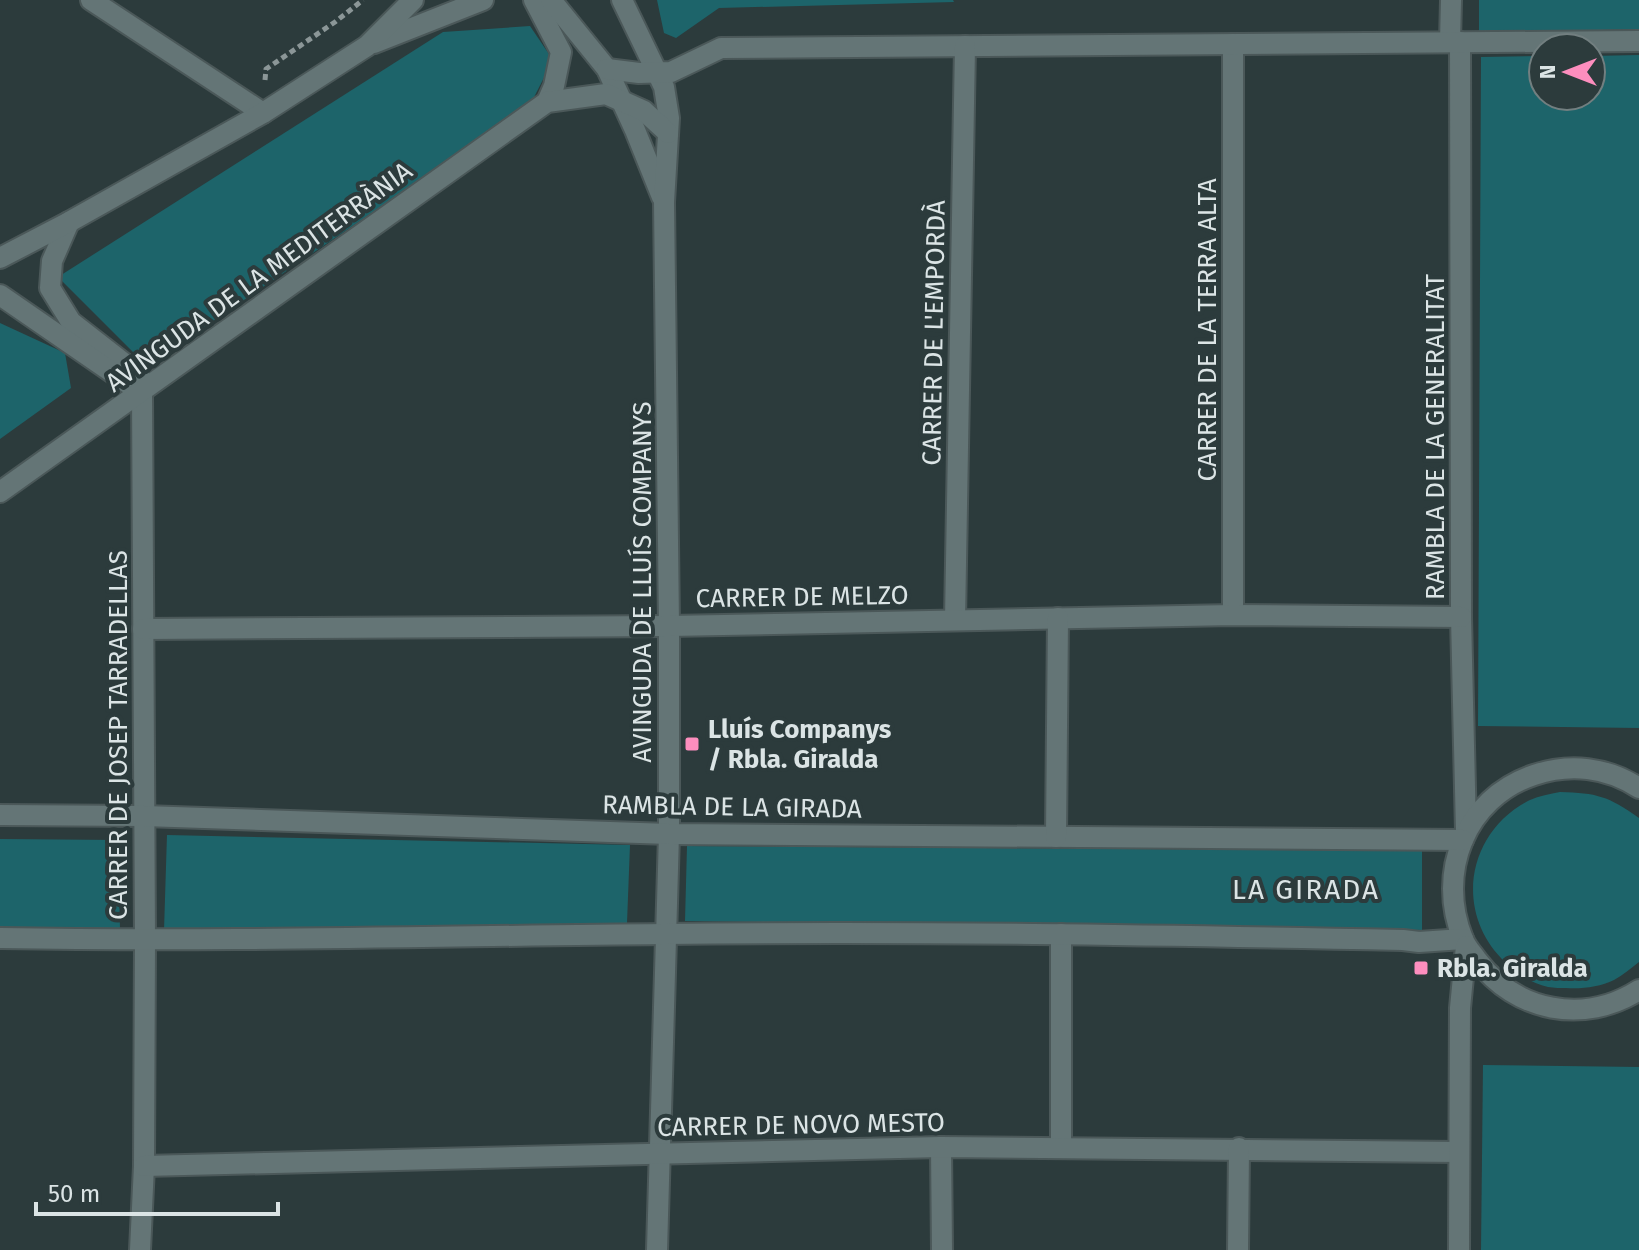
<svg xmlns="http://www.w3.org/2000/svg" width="1639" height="1250" viewBox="0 0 1639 1250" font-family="'Fira Sans',sans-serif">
	<rect width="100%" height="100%" fill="#2c3b3c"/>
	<g fill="#1d646a">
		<path d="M 657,0 L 953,0 L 954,2 L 719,8 L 676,38 L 664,33 Z"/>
		<path d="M 1479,0 L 1639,0 L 1639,29 L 1479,33 Z"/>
		<path d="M 530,26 L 553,60 L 530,105 L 147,366 L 58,277 L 443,32 Z"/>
		<path d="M 1639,55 L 1639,728 L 1478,726 L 1481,57 L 1543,56 L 1543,96 L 1591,96 L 1591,56 Z"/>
		<path d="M 0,323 L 65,353 L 71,388 L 0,439 Z"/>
		<path d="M 1560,792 C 1597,793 1608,796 1639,818 L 1639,962 C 1631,968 1623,975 1614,980 C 1600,987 1582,989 1566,988 C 1561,988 1554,988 1548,987 C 1532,983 1517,974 1506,963 C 1453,914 1466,832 1530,800 C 1539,796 1550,794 1560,792 Z"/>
		<path d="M 167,835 L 630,845 L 627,923 L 164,930 Z"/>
		<path d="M 0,839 L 118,840 L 120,930 L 0,928 Z"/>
		<path d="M 687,846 L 1422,851 L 1422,930 L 685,921 Z"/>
		<path d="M 1483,1065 L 1639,1067 L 1639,1250 L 1481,1250 Z"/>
	</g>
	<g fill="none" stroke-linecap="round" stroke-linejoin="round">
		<defs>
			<g id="minor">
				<path d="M 91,0 L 263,113"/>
				<path d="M 534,0 L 561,52 L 554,86 L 547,102"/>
				<path d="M 551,0 L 607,69 L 635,130 L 662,197"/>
				<path d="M 622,0 L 664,87 L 669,118 L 664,202 L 669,626 L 669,834 L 657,1250"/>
				<path d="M 1450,42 L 1451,0"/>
				<path d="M 1460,42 L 1461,617 L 1466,831"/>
				<path d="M 374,43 L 483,0"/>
				<path d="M 1233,44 L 1233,615"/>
				<path d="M 607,69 L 639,73 L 671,72 L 721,48 L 1639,41"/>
				<path d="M 69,222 L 52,261 L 50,288 L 71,322 L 139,375"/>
				<path d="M 0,258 L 69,222 L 263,113 L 367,46 L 413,0"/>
				<path d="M 0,295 L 142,393 L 145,940 L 144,1166 L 140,1250"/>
				<path d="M 0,492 L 547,102 L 606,94 L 644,111 L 668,133"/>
				<path d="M 955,620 L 965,46"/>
				<path d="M 143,629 L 669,626 L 1233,615 L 1461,617"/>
				<path d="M 1639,788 C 1607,767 1570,763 1534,775 C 1465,798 1436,873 1463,939 C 1466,947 1472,953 1477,960 C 1516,1012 1584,1025 1639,990"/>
				<path d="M 0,815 L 144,816 L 669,834 L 1463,840"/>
				<path d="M 1056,837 L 1058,618"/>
				<path d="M 1061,934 L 1061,1147"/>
				<path d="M 0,938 C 221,942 442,936 663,934 C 910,931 1156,935 1403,940 L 1419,942 L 1463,939"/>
				<path d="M 941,1147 L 942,1250"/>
				<path d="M 144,1166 L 941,1147 L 1459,1152"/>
				<path d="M 1238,1250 L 1239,1148"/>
				<path d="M 1459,1250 L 1460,1008 L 1466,946"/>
			</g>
		</defs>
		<use href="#minor" stroke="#4b5859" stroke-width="24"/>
		<path stroke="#8b9697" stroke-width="5" stroke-dasharray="6 4" stroke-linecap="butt" d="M 265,80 L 266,69 L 335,22 L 363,0"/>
		<use href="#minor" stroke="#647576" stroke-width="20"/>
	</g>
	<g fill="#fd8ebe" stroke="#2c3b3c" stroke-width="3">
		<rect x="684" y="736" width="16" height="16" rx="4"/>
		<rect x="1413" y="960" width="16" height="16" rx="4"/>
	</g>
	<g text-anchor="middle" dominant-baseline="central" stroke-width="8" stroke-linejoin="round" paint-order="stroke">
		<g font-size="26" fill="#dbe4e5" stroke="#2c3b3c">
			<text transform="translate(259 277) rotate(-36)">AVINGUDA DE LA MEDITERRÀNIA</text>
			<text transform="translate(1207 330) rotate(-90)">CARRER DE LA TERRA ALTA</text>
			<text transform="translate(934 333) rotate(-89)">CARRER DE L'EMPORDÀ</text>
			<text transform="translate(1435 437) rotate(-90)">RAMBLA DE LA GENERALITAT</text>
			<text transform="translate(642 582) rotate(-90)">AVINGUDA DE LLUÍS COMPANYS</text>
			<text transform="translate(802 597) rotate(-1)">CARRER DE MELZO</text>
			<text transform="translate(118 735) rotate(-90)">CARRER DE JOSEP TARRADELLAS</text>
			<text transform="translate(732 807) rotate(1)">RAMBLA DE LA GIRADA</text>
			<text transform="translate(801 1125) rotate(-1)">CARRER DE NOVO MESTO</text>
		</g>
		<g font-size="26" font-weight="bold" fill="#dbe4e5" stroke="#2c3b3c" text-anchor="start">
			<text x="708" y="729">Lluís Companys<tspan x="708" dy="30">/ Rbla. Giralda</tspan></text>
			<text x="1437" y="968">Rbla. Giralda</text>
		</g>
		<g font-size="28" letter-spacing="2" fill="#dbe4e5" stroke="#2c3b3c">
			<text x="1306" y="889">LA GIRADA</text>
		</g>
	</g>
	<g transform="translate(1567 72) rotate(270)"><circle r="38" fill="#2c3b3c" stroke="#727f80" stroke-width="2"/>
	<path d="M0-6L14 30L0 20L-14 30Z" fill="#fd8ebe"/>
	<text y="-12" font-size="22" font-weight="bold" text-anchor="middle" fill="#dbe4e5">N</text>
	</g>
	<path d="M36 1202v12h242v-12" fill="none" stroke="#dbe4e5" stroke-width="4"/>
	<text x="48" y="1202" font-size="24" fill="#dbe4e5" stroke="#2c3b3c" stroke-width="6" paint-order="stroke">50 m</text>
</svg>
